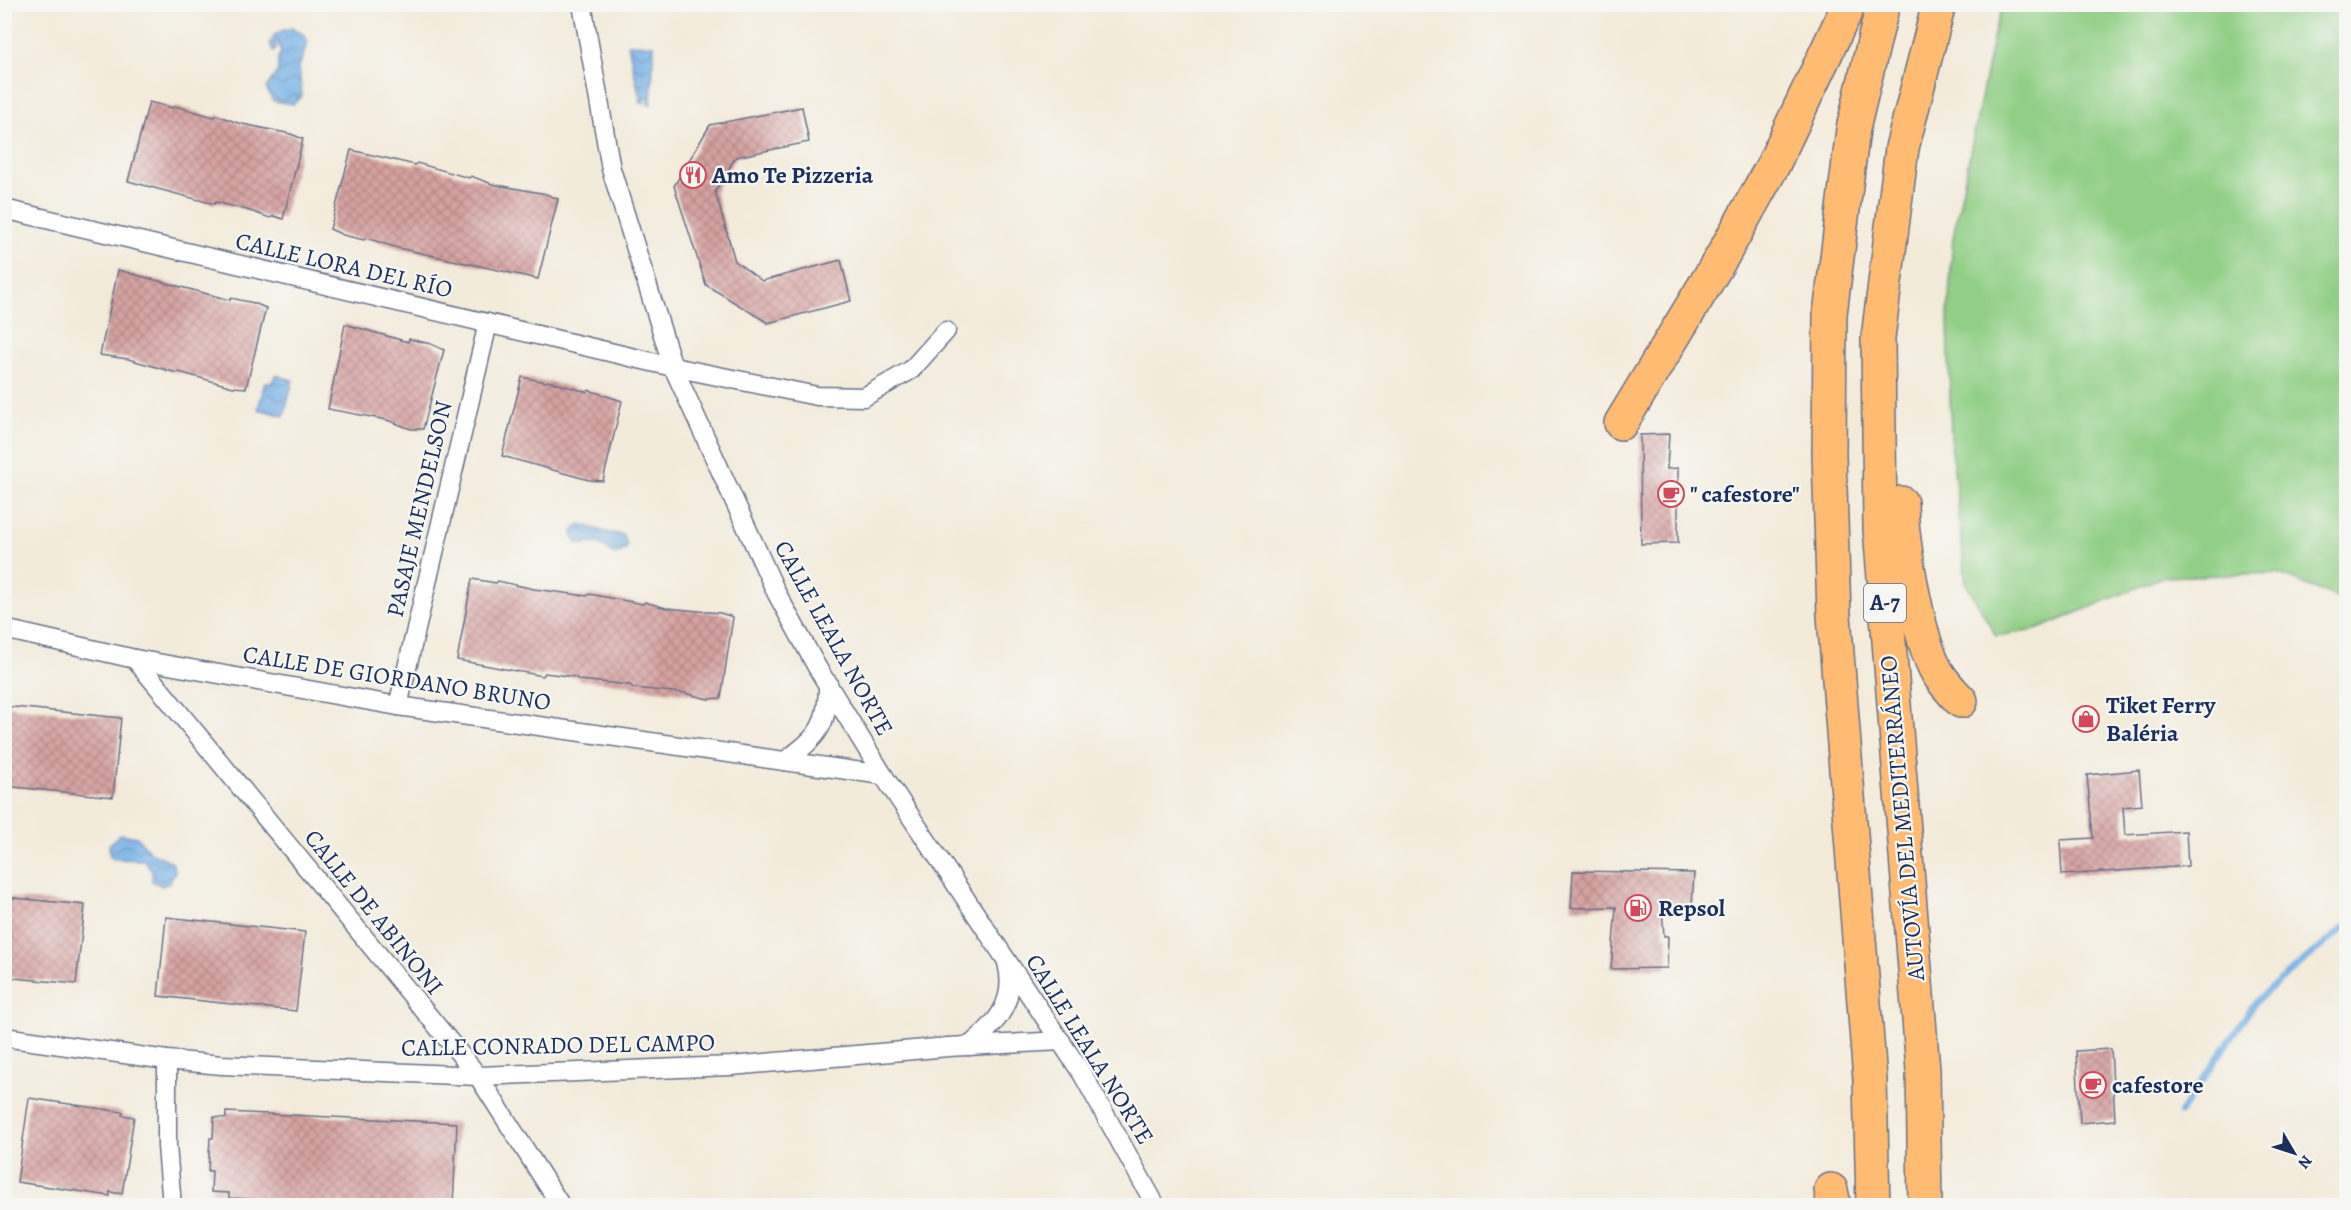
<svg xmlns="http://www.w3.org/2000/svg" width="2351" height="1210" viewBox="0 0 2351 1210" font-family="Alegreya,serif">
	<defs>
		<pattern id="water-waves" width="16" height="10" patternUnits="userSpaceOnUse" patternTransform="scale(1.5)"><rect width="16" height="10" fill="#74b0e6"/><path d="M0 5q4-4 8 0t8 0" fill="none" stroke="#5e90be"/></pattern>
		<pattern id="building-cross-hatch" width="8" height="8" patternUnits="userSpaceOnUse" patternTransform="scale(1.5)"><rect width="8" height="8" fill="#d7a3a0"/><path d="M0 0l8 8M0 8l8-8" fill="none" stroke="#ae8586"/></pattern>
	</defs>
	<rect width="100%" height="100%" fill="#f6f6f2"/>
	<filter id="ink" filterUnits="userSpaceOnUse"><feTurbulence type="fractalNoise" baseFrequency=".0167" numOctaves="2"/><feDisplacementMap in="SourceGraphic" scale="12" xChannelSelector="R" yChannelSelector="G"/><feConvolveMatrix kernelMatrix="1 2 1 2 8 2 1 2 1" color-interpolation-filters="sRGB"/></filter>
	<filter id="wash" filterUnits="userSpaceOnUse"><feTurbulence type="fractalNoise" baseFrequency=".008" numOctaves="4" result="noise"/><feDisplacementMap in="SourceGraphic" scale="24" xChannelSelector="R" yChannelSelector="G"/><feGaussianBlur stdDeviation="1.35" result="paint"/><feColorMatrix in="noise" values="0 0 0 0 0 0 0 0 0 0 0 0 0 0 0 0 0 1.4 0 .05"/><feComposite in="paint" operator="in"/></filter>
	<g filter="url(#wash)">
		<rect width="100%" height="100%" fill="#f3ebda"/>
		<path fill="#90cf85" stroke="#567f72" stroke-width="1.5" d="M 2003,5 L 2346,5 L 2346,601 L 2277,573 L 2162,577 L 2036,630 L 1996,636 L 1966,583 L 1951,441 L 1948,314 L 1953,237 L 1995,29 Z"/>
		<g fill="url(#water-waves)" stroke="#4870a2" stroke-width="1.5">
			<path d="M 291,28 L 303,34 L 308,41 L 299,67 L 302,96 L 293,104 L 273,101 L 266,88 L 278,71 L 278,57 L 281,53 L 278,42 L 275,43 L 276,49 L 273,51 L 270,43 L 276,33 Z"/>
			<path d="M 628,44 L 654,45 L 651,104 L 648,104 L 648,99 L 644,98 L 644,103 L 641,103 Z"/>
			<path d="M 275,375 L 293,380 L 284,416 L 258,409 L 265,382 L 272,383 Z"/>
			<path d="M 580,524 L 605,532 L 623,535 L 627,544 L 626,549 L 616,555 L 598,543 L 578,544 L 572,536 L 573,531 Z"/>
			<path d="M 120,834 L 137,837 L 150,852 L 172,862 L 175,872 L 169,883 L 162,886 L 152,881 L 152,870 L 144,860 L 114,859 L 110,856 L 109,845 Z"/>
		</g>
		<g fill="none" stroke-linecap="round" stroke-linejoin="round">
			<path stroke="#74b0e6" stroke-width="6" d="M 2180,1113 L 2257,1000 L 2346,926"/>
		</g>
		<g id="blocks">
			<g fill="url(#building-cross-hatch)">
				<path d="M 149,102 L 173,108 L 175,106 L 214,117 L 217,115 L 238,123 L 291,134 L 303,139 L 283,219 L 274,216 L 270,218 L 247,210 L 216,202 L 214,204 L 128,181 Z"/>
				<path d="M 802,107 L 809,142 L 736,157 L 715,191 L 735,261 L 762,281 L 841,260 L 851,301 L 768,323 L 706,285 L 674,186 L 710,125 Z"/>
				<path d="M 351,150 L 415,165 L 417,163 L 469,178 L 471,176 L 492,184 L 546,194 L 558,199 L 538,279 L 398,248 L 366,238 L 364,240 L 343,235 L 330,229 Z"/>
				<path d="M 118,270 L 230,300 L 231,298 L 254,303 L 266,308 L 246,388 L 233,387 L 179,372 L 177,373 L 128,359 L 100,355 Z"/>
				<path d="M 345,324 L 408,342 L 409,339 L 431,344 L 444,350 L 423,429 L 411,429 L 387,420 L 328,409 Z"/>
				<path d="M 522,377 L 545,382 L 548,381 L 587,392 L 589,390 L 622,401 L 603,481 L 589,480 L 502,456 Z"/>
				<path d="M 1669,434 L 1667,469 L 1678,468 L 1678,543 L 1641,544 L 1640,435 Z"/>
				<path d="M 472,579 L 496,583 L 498,581 L 534,589 L 587,596 L 589,594 L 643,604 L 645,602 L 666,608 L 720,613 L 733,617 L 721,698 L 708,699 L 684,693 L 633,688 L 630,685 L 579,680 L 575,677 L 545,673 L 543,676 L 457,660 Z"/>
				<path d="M 4,706 L 121,718 L 113,797 L 4,786 Z"/>
				<path d="M 2139,770 L 2142,805 L 2123,807 L 2125,835 L 2186,831 L 2188,866 L 2062,875 L 2060,840 L 2093,838 L 2087,775 Z"/>
				<path d="M 1573,871 L 1694,873 L 1692,906 L 1662,908 L 1664,936 L 1668,936 L 1667,968 L 1611,969 L 1616,907 L 1571,908 Z"/>
				<path d="M 4,897 L 85,905 L 76,984 L 4,977 Z"/>
				<path d="M 166,917 L 305,932 L 296,1011 L 158,996 Z"/>
				<path d="M 2111,1049 L 2115,1120 L 2080,1123 L 2076,1051 Z"/>
				<path d="M 29,1098 L 123,1112 L 122,1115 L 134,1117 L 122,1194 L 110,1192 L 110,1196 L 17,1182 Z"/>
				<path d="M 226,1112 L 457,1123 L 453,1206 L 378,1206 L 229,1198 L 229,1193 L 211,1192 L 212,1171 L 208,1171 L 210,1138 L 213,1138 L 214,1117 L 226,1118 Z"/>
			</g>
		</g>
	</g>
	<g filter="url(#ink)">
		<use href="#blocks" fill-opacity="0" stroke="#677189" stroke-width="1.5"/>
		<g fill="none" stroke-linecap="round" stroke-linejoin="round">
			<defs>
				<g id="street">
					<path d="M 582,4 L 611,169 L 673,367 L 777,594 L 818,669 L 883,775 L 1083,1075 L 1156,1206"/>
					<path d="M 4,209 L 673,367 L 817,396 L 864,397 L 911,370 L 946,331"/>
					<path d="M 4,629 L 135,659 L 398,706 L 883,775"/>
					<path d="M 135,659 L 478,1076 L 561,1206"/>
					<path d="M 398,706 L 488,323"/>
					<path d="M 785,761 C 819,736 828,726 828,683"/>
					<path d="M 4,1037 L 167,1060 L 222,1065 L 478,1076 L 731,1066 L 948,1047 L 1061,1041"/>
					<path d="M 969,1046 C 997,1024 1017,1001 1007,963"/>
					<path d="M 167,1060 L 167,1146 L 172,1206"/>
				</g>
				<g id="highway">
					<path d="M 1621,423 L 1723,255 L 1773,165 L 1849,4"/>
					<path d="M 1901,503 C 1902,544 1918,638 1937,672 C 1944,683 1952,692 1961,701"/>
					<path d="M 1831,1190 L 1834,1206"/>
					<path d="M 1873,1206 L 1870,1080 L 1834,615 L 1829,455 L 1830,314 L 1853,129 L 1883,4"/>
					<path d="M 1925,1206 L 1923,1070 L 1880,528 L 1878,338 L 1902,148 L 1939,4"/>
				</g>
			</defs>
			<use href="#street" stroke="#677189" stroke-width="21"/>
			<use href="#highway" stroke="#677189" stroke-width="36"/>
			<use href="#street" stroke="#fff" stroke-width="18"/>
			<use href="#highway" stroke="#ffbb71" stroke-width="33"/>
		</g>
	</g>
	<defs>
		<symbol id="restaurant-ring" viewBox="-11 -11 22 22"><circle r="9.5" fill="#f6f6f2" stroke="#d1495b" stroke-width="1.5"/><path d="M-5-6h1v4h1v-4h1v4h1v-4h1v5L-1.5 .5V6h-2V.5L-5-1ZM5-6V6H3V1.5H1.5Q1.5-4 5-6Z" fill="#d1495b"/></symbol>
		<symbol id="cafe-ring" viewBox="-11 -11 22 22"><circle r="9.5" fill="#f6f6f2" stroke="#d1495b" stroke-width="1.5"/><path d="M-5.5-4.5H6V0H3Q3 3.5 0 3.5H-2.5Q-5.5 3.5-5.5 0ZM3-3.2v2h1.7v-2ZM-6 4.5H4V6H-6Z" fill="#d1495b"/></symbol>
		<symbol id="shop-ring" viewBox="-11 -11 22 22"><circle r="9.5" fill="#f6f6f2" stroke="#d1495b" stroke-width="1.5"/><path d="M-5-2.5h2.3a2.7 3.5 0 0 1 5.4 0H5L5.5 6h-11ZM-1.5-2.5h3a1.5 2.3 0 0 0-3 0Z" fill="#d1495b"/></symbol>
		<symbol id="fuel-ring" viewBox="-11 -11 22 22"><circle r="9.5" fill="#f6f6f2" stroke="#d1495b" stroke-width="1.5"/><path d="M-5.5-6h7V0h2V4h1.3V-2.5L3-4.5l.8-.8L6-3V5H2.5V1h-1V6h-7ZM-4.2-4.7v3.2H.2V-4.7Z" fill="#d1495b"/></symbol>
	</defs>
	<g fill-rule="evenodd">
		<use href="#restaurant-ring" x="678" y="160" width="30" height="30"/>
		<use href="#cafe-ring" x="1656" y="479" width="30" height="30"/>
		<use href="#shop-ring" x="2071" y="704" width="30" height="30"/>
		<use href="#fuel-ring" x="1623" y="893" width="30" height="30"/>
		<use href="#cafe-ring" x="2078" y="1070" width="30" height="30"/>
	</g>
	<g text-anchor="middle" dominant-baseline="central" stroke-width="4.5" stroke-linejoin="round" paint-order="stroke">
		<rect fill="#f6f6f2" stroke="#5d6b8a" stroke-width="1.5" x="1864" y="584" width="42" height="38" rx="4.5"/>
		<g font-size="22" font-weight="bold" fill="#1b2f5e">
			<text x="1885" y="603">A-7</text>
		</g>
		<g font-size="24" font-weight="bold" fill="#1b2f5e" stroke="#f6f6f2" text-anchor="start">
			<text x="712" y="175">Amo Te Pizzeria</text>
			<text x="1690" y="494">" cafestore"</text>
			<text x="2106" y="705">Tiket Ferry<tspan x="2106" dy="28">Baléria</tspan></text>
			<text x="1658" y="908">Repsol</text>
			<text x="2112" y="1085">cafestore</text>
		</g>
		<g font-size="24" fill="#1b2f5e" stroke="#f6f6f2">
			<text transform="translate(344 265) rotate(13)">CALLE LORA DEL RÍO</text>
			<text transform="translate(419 509) rotate(-77)">PASAJE MENDELSON</text>
			<text transform="translate(834 638) rotate(61)">CALLE LEALA NORTE</text>
			<text transform="translate(397 678) rotate(9)">CALLE DE GIORDANO BRUNO</text>
			<text transform="translate(1902 818) rotate(-95)">AUTOVÍA DEL MEDITERRÁNEO</text>
			<text transform="translate(374 912) rotate(51)">CALLE DE ABINONI</text>
			<text transform="translate(558 1045) rotate(-1)">CALLE CONRADO DEL CAMPO</text>
			<text transform="translate(1090 1049) rotate(58)">CALLE LEALA NORTE</text>
		</g>
	</g>
	<rect width="2351" height="1210" fill="none" stroke="#f6f6f2" stroke-width="24"/>
	<g transform="translate(2294 1153) rotate(129)" stroke="#f6f6f2" stroke-width="4.5" paint-order="stroke">
	<path d="M0-4.5L10 22L0 15L-10 22Z" fill="#1b2f5e"/>
	<text y="-9" font-size="16" font-weight="bold" text-anchor="middle" fill="#1b2f5e">N</text>
	</g>
</svg>
